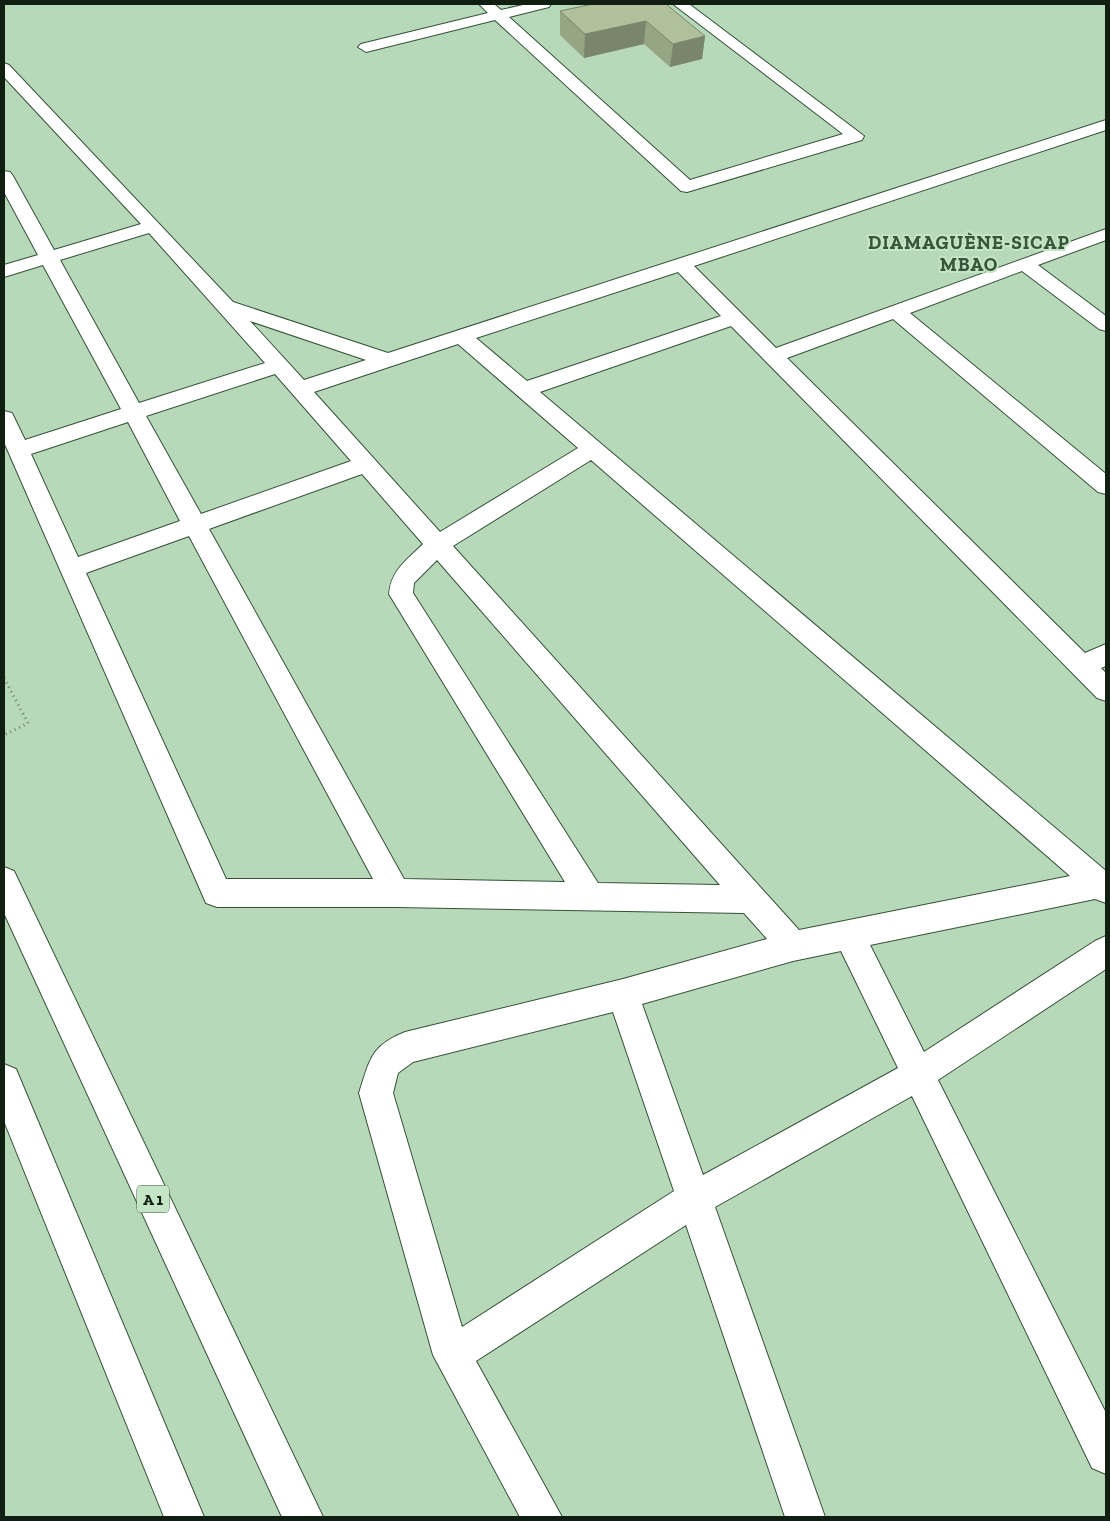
<svg xmlns="http://www.w3.org/2000/svg" width="1110" height="1521" viewBox="0 0 1110 1521" font-family="'Zilla Slab',serif">
	<rect width="100%" height="100%" fill="#b7d8b9"/>
	<g fill="none" stroke-linecap="round" stroke-linejoin="round">
		<defs>
			<g id="minor">
				<path d="M 479,4 L 494,4 L 501,10 L 527,4 L 551,4 L 549,7 L 509,17 L 690,180 L 843,134 L 673,4 L 689,4 L 864,136 L 862,140 L 687,192 L 681,191 L 495,20 L 366,52 L 358,47 L 361,44 L 488,13 Z"/>
				<path d="M 4,63 L 9,65 L 233,302 L 388,353 L 1106,120 L 1106,130 L 694,266 L 776,348 L 1106,229 L 1106,240 L 1038,265 L 1106,316 L 1106,331 L 1099,329 L 1022,271 L 910,313 L 1106,474 L 1106,494 L 1098,492 L 893,319 L 787,358 L 1085,653 L 1106,644 L 1106,666 L 1101,668 L 1106,673 L 1106,701 L 1097,698 L 731,326 L 540,392 L 1106,871 L 1106,903 L 1095,899 L 870,945 L 924,1052 L 1095,941 L 1106,936 L 1106,969 L 938,1080 L 1106,1413 L 1106,1474 L 1092,1468 L 912,1096 L 715,1207 L 825,1517 L 785,1517 L 686,1225 L 476,1361 L 562,1517 L 520,1517 L 433,1355 L 359,1093 C 370,1060 370,1046 405,1032 L 623,979 L 767,939 L 744,913 L 396,907 L 217,907 L 206,903 L 4,442 L 4,411 L 12,413 L 25,440 L 121,409 L 43,265 L 4,277 L 4,265 L 38,255 L 4,192 L 4,171 L 10,172 L 13,176 L 54,250 L 141,224 L 4,77 ZM 149,233 L 265,363 L 139,403 L 60,260 ZM 678,272 L 721,316 L 527,381 L 476,338 ZM 250,321 L 366,360 L 304,380 ZM 458,344 L 578,448 L 440,532 L 314,392 ZM 275,374 L 351,461 L 201,514 L 146,416 ZM 128,422 L 180,521 L 78,557 L 31,454 ZM 591,460 L 1070,876 L 799,930 L 453,546 ZM 362,474 L 423,544 C 407,560 391,570 389,594 L 565,882 L 404,879 L 209,529 ZM 189,536 L 373,879 L 226,879 L 86,573 ZM 437,560 L 720,885 L 598,883 L 413,593 L 414,583 ZM 841,951 L 898,1068 L 703,1175 L 642,1004 L 793,961 ZM 613,1012 L 674,1191 L 462,1327 L 393,1093 L 398,1073 L 413,1062 Z"/>
			</g>
			<g id="highway">
				<path d="M 4,867 L 14,871 L 323,1517 L 282,1517 L 4,913 Z"/>
				<path d="M 4,1064 L 16,1069 L 204,1517 L 164,1517 L 4,1121 Z"/>
			</g>
		</defs>
		<use href="#minor" stroke="#355238" stroke-width="2"/>
		<use href="#highway" stroke="#355238" stroke-width="2"/>
		<path stroke="#6d856f" stroke-width="3" stroke-dasharray="1 4" stroke-linecap="butt" d="M 4,678 L 28,723 L 4,735"/>
		<use href="#minor" fill="#fff" fill-rule="evenodd"/>
		<use href="#highway" fill="#fff" fill-rule="evenodd"/>
	</g>
	<path fill="#96a584" d="M 593,4 L 705,36 L 702,59 L 670,67 L 644,44 L 584,58 L 560,35 L 560,11 Z"/>
	<g fill="#7a866c">
		<path d="M 646,21 L 644,44 L 584,58 L 585,34 Z"/>
		<path d="M 705,36 L 702,59 L 670,67 L 673,44 Z"/>
	</g>
	<path fill="#afc09a" stroke="#7a866c" d="M 593,4 L 666,4 L 705,36 L 673,44 L 646,21 L 585,34 L 560,11 Z"/>
	<g text-anchor="middle" dominant-baseline="central" stroke-width="4" stroke-linejoin="round" paint-order="stroke">
		<rect fill="#c4e5c6" stroke="#475a48" stroke-width="1" x="137" y="1185.5" width="32" height="27" rx="4"/>
		<g font-size="16" font-weight="bold" fill="#111e12">
			<text x="153" y="1199">A 1</text>
		</g>
		<g font-size="19" font-weight="bold" letter-spacing="1" fill="#39563c" stroke="#c4e5c6">
			<text x="969" y="242">DIAMAGUÈNE-SICAP<tspan x="969" dy="22">MBAO</tspan></text>
		</g>
	</g>
	<rect width="1110" height="1521" fill="none" stroke="#111e12" stroke-width="10"/>
</svg>
